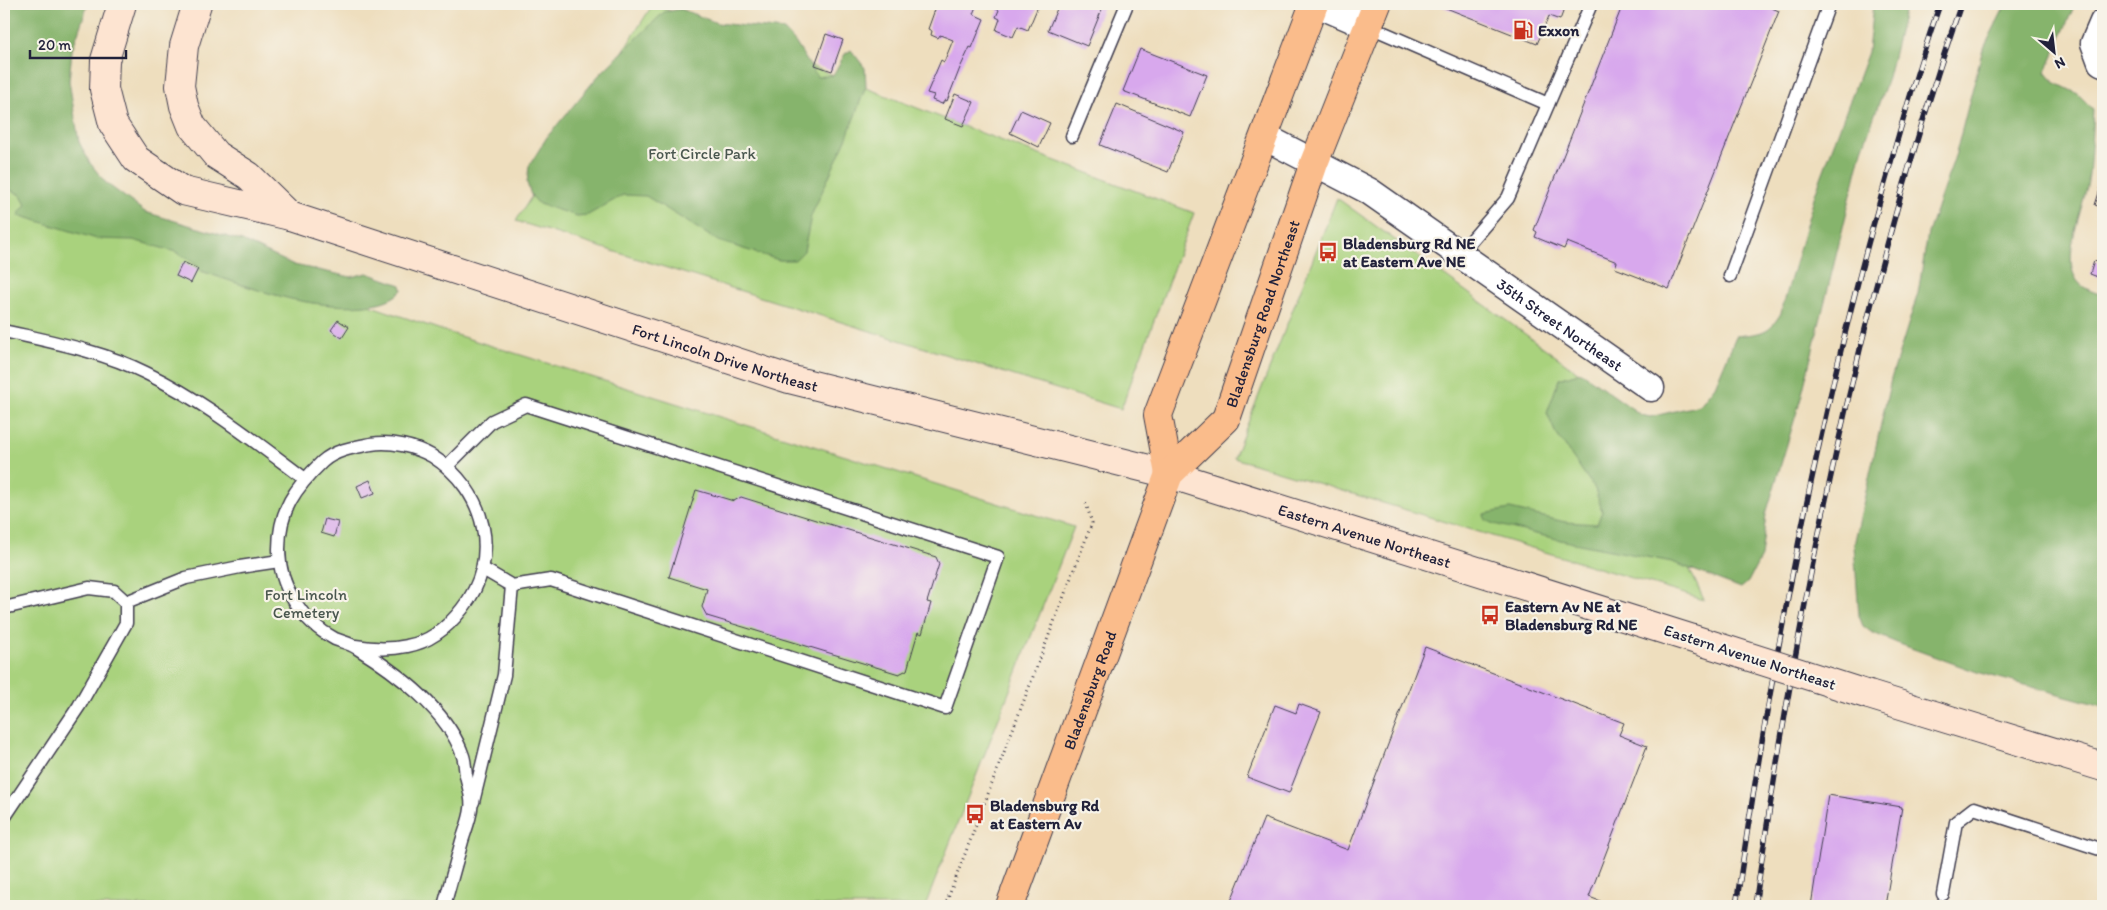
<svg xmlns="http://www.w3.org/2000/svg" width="2107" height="910" viewBox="0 0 2107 910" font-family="Itim,sans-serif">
	<rect width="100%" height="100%" fill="#f7f3e8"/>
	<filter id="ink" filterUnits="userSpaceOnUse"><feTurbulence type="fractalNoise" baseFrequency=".02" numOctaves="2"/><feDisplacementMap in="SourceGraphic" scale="10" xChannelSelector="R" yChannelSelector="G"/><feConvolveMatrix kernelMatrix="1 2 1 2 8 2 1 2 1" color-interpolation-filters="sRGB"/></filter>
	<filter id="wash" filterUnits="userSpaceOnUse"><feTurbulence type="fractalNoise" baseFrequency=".0096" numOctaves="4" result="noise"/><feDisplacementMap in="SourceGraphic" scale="20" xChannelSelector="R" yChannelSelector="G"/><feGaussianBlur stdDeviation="1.12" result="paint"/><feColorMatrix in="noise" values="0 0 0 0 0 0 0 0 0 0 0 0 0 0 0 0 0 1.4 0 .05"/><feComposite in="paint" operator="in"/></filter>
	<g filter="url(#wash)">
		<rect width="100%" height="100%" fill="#eedebe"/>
		<g fill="#a9d27d" stroke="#667a5c">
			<path d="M 653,4 L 963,126 L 1194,213 L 1121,409 L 516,221 Z"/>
			<path d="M 4,130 L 108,211 L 188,243 L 450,333 L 1074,527 L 925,906 L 4,906 Z"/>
			<path d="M 1337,198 L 1608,394 L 1704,600 L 1234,458 Z"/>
		</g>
		<g fill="#86b46c" stroke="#546b54">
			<path d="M 4,4 L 88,4 L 72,50 L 69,81 L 79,142 L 90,163 L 106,183 L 145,212 L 242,241 L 294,265 L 351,277 L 367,273 L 401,285 L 402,290 C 383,314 318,305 291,299 C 261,292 231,281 201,271 L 194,263 L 176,252 L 133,240 L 97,239 L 18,215 L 26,204 L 21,195 L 4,187 Z"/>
			<path d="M 1873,4 L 1906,4 L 1887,81 L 1862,150 L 1801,398 L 1766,514 L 1761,557 L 1748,582 L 1741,588 L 1672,562 L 1569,542 L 1494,524 L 1485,520 L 1484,514 L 1510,509 L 1565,522 L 1597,524 L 1602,511 L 1595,489 L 1555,432 L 1547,413 L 1559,379 L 1581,372 L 1641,415 L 1650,417 L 1700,405 L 1715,386 L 1736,336 C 1760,333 1768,335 1781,313 L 1815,194 L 1868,52 Z"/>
			<path d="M 2006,4 L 2075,4 L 2046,72 L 2054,82 L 2078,94 L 2093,109 C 2092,131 2091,153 2089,175 C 2086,202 2062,253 2075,277 C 2080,288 2093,292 2103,295 L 2103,706 L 1977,672 L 1897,643 L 1871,632 L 1863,626 L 1859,616 L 1854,545 L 1891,379 L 1918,293 L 1928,233 L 1956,153 L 1982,52 Z"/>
			<path d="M 681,9 L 717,23 L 784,30 L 795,42 L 817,77 L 833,75 L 845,54 L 851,50 L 865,68 L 866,86 L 847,137 L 811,216 L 804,251 L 795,260 L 779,260 L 718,241 L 646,196 L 623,195 L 588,215 L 577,216 L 539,204 L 531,195 L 527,183 L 529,166 L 547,137 L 599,75 L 664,12 Z"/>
		</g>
		<g id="blocks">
			<g fill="#d8a8ed">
				<path d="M 937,4 L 977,4 L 973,14 L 984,19 L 972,48 L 970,47 L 960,68 L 947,101 L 945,100 L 942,104 L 932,100 L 934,95 L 927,93 L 941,60 L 944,62 L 953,40 L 940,35 L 938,38 L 931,35 L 932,31 L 928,29 Z"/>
				<path d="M 993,4 L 1039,4 L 1028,30 L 1018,26 L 1013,37 L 996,30 L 1000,19 L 996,17 L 999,10 L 991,7 Z"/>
				<path d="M 1059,4 L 1104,4 L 1087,46 L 1048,30 Z"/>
				<path d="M 1436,4 L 1566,4 L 1560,20 L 1549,16 L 1537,44 Z"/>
				<path d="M 1623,4 L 1762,4 L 1779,11 L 1669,289 L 1615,268 L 1617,262 L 1567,242 L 1564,249 L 1535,237 L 1537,232 L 1534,230 Z"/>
				<path d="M 826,34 L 843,40 L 832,71 L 815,65 Z"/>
				<path d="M 1140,49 L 1207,75 L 1190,117 L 1123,91 Z"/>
				<path d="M 955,94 L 974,102 L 963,126 L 945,119 Z"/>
				<path d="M 1117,104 L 1184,132 L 1168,172 L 1100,145 Z"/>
				<path d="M 1021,110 L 1050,123 L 1039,147 L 1010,133 Z"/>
				<path d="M 2103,180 L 2103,208 L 2095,205 Z"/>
				<path d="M 2094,261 L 2103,264 L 2103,279 L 2090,274 Z"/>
				<path d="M 183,262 L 198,269 L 191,283 L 176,276 Z"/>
				<path d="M 338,320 L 349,327 L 342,338 L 331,330 Z"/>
				<path d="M 370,480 L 375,493 L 362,498 L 357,486 Z"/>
				<path d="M 696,490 L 734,501 L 741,497 L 936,557 L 939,564 L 927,602 L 931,603 L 922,634 L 918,632 L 907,670 L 899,674 L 707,616 L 702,607 L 707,589 L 669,577 Z"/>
				<path d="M 325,519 L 338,522 L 334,537 L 321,533 Z"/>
				<path d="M 1425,647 L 1624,723 L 1619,735 L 1647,746 L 1589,897 L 1608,904 L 1607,906 L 1229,906 L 1264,818 L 1348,850 Z"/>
				<path d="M 1299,704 L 1321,712 L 1289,793 L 1247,777 L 1275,705 L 1296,713 Z"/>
				<path d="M 1828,795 L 1902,807 L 1885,906 L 1811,906 Z"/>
			</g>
		</g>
	</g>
	<g filter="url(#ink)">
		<use href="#blocks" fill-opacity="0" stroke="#413e4f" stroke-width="1"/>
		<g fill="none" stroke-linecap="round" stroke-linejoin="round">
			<defs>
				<g id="lane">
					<path d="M 1368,26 L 1548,104"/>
					<path d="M 1072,136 L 1127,4"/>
					<path d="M 1459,255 L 1508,198 L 1591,4"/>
					<path d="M 1730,276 L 1829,4"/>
					<path d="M 4,331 C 52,342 102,351 146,373 C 204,401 254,441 305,479"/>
					<path d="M 447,466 L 492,421 L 526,405 L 998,557 L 945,708 L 551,580 L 512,586"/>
					<path d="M 126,602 L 186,578 L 240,567 L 279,561"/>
					<path d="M 4,608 L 89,588 L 114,591 L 126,602 L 126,623 L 79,706 L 4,818"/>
					<path d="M 355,646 C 373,649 389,650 407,646 C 430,642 448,627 462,609 C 503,558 486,490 432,456 C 414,446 391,441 371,444 C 355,447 335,450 322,462 C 295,488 279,510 279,549 C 279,586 301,621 335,639 C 342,642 350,643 357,648 C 396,672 448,711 463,756 C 465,762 465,769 466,775 C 468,785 473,799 471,809 C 470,819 465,831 462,841 C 456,863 450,885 444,906"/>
					<path d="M 473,802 L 504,675 L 512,586 L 483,569"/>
					<path d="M 1943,894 L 1956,822 L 1974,808 L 2103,850"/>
				</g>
				<g id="street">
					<path d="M 1317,4 L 1368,26"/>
					<path d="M 2103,22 L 2094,43 L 2101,62 L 2103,63"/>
					<path id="s1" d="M 1265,137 L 1369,191 L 1651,388"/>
				</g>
				<g id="secondary">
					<path id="s2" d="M 122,4 L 105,60 L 104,89 L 113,124 L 136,159 L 183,191 L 290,216 L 789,379 L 1169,474 L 1706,643"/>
					<path d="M 197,4 L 184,46 L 180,86 L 184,106 L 192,126 L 216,155 L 249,176 L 290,216"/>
					<path d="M 1869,695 L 2103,767"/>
				</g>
				<g id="primary">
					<path d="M 1169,474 L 1158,415 L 1314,4"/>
					<path id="s3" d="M 1010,906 L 1169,474 L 1226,419 L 1314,163 L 1377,4"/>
				</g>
			</defs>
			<use href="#lane" stroke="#413e4f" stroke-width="15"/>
			<use href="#street" stroke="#413e4f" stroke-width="29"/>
			<use href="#secondary" stroke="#413e4f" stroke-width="30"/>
			<use href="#primary" stroke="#413e4f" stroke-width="30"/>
			<path stroke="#413e4f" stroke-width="3" stroke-dasharray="1 4" stroke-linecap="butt" d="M 945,906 L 1092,523 L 1085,500"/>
			<use href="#lane" stroke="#fff" stroke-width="12"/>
			<use href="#street" stroke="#fff" stroke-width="26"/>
			<use href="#secondary" stroke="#fde4d1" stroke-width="28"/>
			<use href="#primary" stroke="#fabc8b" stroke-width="28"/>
			<defs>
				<g id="rail">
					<path d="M 1736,906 C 1769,682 1810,459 1869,240 C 1891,161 1913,81 1940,4"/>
					<path d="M 1755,906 C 1799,600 1860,296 1961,4"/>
				</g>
			</defs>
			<use href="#rail" stroke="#22223b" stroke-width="5.5"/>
			<use href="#rail" stroke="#f7f3e8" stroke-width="4" stroke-dasharray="11" stroke-linecap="butt"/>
			<defs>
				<path id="secondary-bridge" d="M 1706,643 L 1869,695"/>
			</defs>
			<use href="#secondary-bridge" stroke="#413e4f" stroke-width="30" stroke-linecap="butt"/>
			<use href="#secondary-bridge" stroke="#fde4d1" stroke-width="28"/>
		</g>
	</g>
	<defs>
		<symbol id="fuel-bare" viewBox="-9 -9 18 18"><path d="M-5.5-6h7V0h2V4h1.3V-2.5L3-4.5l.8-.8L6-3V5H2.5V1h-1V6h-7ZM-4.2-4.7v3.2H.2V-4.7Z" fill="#c8321e" stroke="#f7f3e8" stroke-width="2.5" paint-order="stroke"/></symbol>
		<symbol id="bus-bare" viewBox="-9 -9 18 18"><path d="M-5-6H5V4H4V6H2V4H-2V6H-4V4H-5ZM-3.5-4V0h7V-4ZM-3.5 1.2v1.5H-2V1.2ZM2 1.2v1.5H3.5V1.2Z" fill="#c8321e" stroke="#f7f3e8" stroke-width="2.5" paint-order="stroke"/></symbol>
	</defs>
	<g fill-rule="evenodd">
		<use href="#fuel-bare" x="1509" y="16" width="28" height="28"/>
		<use href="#bus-bare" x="1314" y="238" width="28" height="28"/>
		<use href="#bus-bare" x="1476" y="601" width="28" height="28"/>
		<use href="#bus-bare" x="961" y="800" width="28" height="28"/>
	</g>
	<g text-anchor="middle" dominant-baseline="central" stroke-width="4.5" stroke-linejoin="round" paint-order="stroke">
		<g font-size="16" font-weight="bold" fill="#22223b" stroke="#f7f3e8" text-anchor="start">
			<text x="1538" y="30">Exxon</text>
			<text x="1343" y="243">Bladensburg Rd NE<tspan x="1343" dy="18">at Eastern Ave NE</tspan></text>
			<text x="1505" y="606">Eastern Av NE at<tspan x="1505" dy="18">Bladensburg Rd NE</tspan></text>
			<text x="990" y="805">Bladensburg Rd<tspan x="990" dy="18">at Eastern Av</tspan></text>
		</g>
		<g font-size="16" fill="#4a574f" stroke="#f7f3e8">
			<text x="702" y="153">Fort Circle Park</text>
			<text x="306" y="594">Fort Lincoln<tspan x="306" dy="18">Cemetery</tspan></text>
		</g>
		<g font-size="16" fill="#22223b" stroke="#f7f3e8">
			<text stroke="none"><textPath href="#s3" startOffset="651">Bladensburg Road Northeast</textPath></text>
			<text stroke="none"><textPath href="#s1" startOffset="350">35th Street Northeast</textPath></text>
			<text stroke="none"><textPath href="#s2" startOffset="790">Fort Lincoln Drive Northeast</textPath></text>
			<text stroke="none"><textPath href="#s2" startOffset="1454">Eastern Avenue Northeast</textPath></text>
			<text transform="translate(1750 657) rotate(18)">Eastern Avenue Northeast</text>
			<text stroke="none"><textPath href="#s3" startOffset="230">Bladensburg Road</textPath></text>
		</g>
	</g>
	<rect width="2107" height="910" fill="none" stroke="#f7f3e8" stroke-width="20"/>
	<g transform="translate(2054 52) rotate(152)" stroke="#f7f3e8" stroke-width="4" paint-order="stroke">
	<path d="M0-4L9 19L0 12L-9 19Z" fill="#22223b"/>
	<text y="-8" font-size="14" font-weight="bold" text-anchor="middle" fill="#22223b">N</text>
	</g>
	<path d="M30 50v8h96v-8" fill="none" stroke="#22223b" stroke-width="2.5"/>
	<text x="38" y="50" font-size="15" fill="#22223b" stroke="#f7f3e8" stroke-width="4" paint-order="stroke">20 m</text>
</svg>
